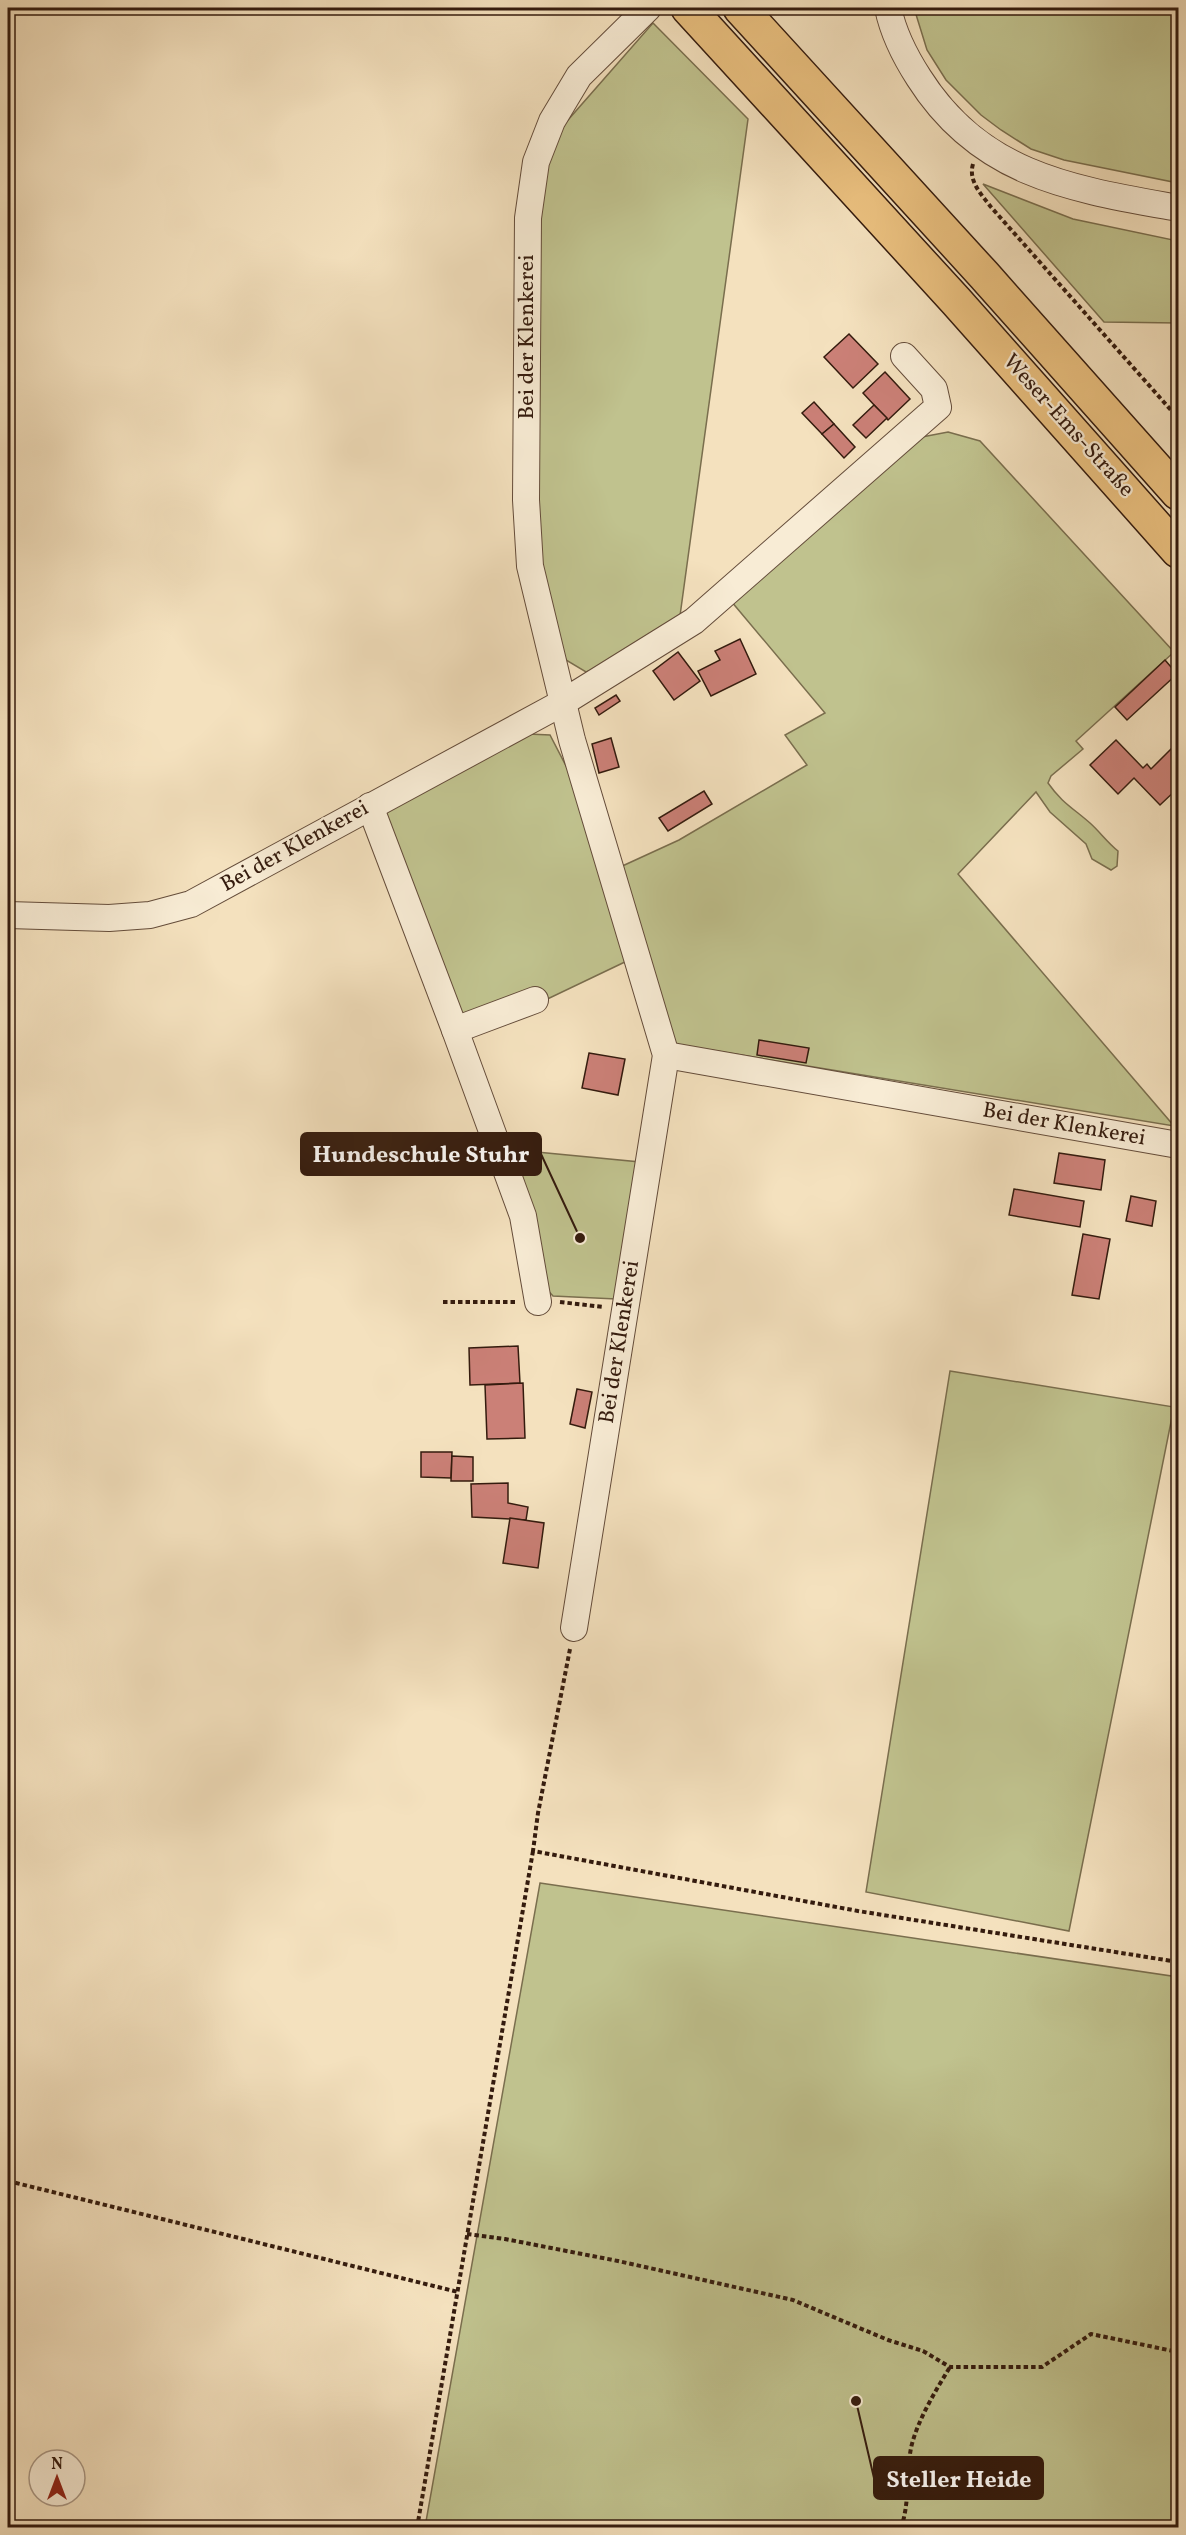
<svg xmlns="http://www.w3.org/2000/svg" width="1186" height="2535" viewBox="0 0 1186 2535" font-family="Vollkorn,serif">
	<rect width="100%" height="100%" fill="#f4e1be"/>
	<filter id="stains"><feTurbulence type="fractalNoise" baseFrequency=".00333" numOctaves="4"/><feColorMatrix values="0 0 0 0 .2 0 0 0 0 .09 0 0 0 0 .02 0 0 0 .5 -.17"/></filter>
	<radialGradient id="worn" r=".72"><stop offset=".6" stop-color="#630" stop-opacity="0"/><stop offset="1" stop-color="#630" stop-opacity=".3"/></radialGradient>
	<g fill="#c0c28e" stroke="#7a6e4e" stroke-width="1.5">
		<path d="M 914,8 L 1178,8 L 1178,183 L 1064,160 L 1031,149 L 1001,130 L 981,115 L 946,80 L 927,50 Z"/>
		<path d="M 653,23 L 748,119 L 679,623 L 609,664 L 586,672 L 566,660 L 539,580 L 535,237 L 542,180 L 561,128 Z"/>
		<path d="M 983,184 L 1073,219 L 1178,241 L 1178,323 L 1104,322 Z"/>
		<path d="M 948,432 L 980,441 L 1174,652 L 1076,741 L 1083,749 L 1051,776 L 1048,783 C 1062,803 1073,808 1090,823 C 1100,832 1107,842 1118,851 L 1117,866 L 1111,870 L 1092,859 L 1086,844 L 1050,812 L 1036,792 L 958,874 L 1174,1126 L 674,1044 L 618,868 L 679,840 L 807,765 L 785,735 L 825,713 L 731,601 L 922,437 Z"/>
		<path d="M 528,734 L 550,735 L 580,793 L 629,960 L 537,1004 L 457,1020 L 385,815 L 388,809 Z"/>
		<path d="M 506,1149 L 640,1162 L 616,1299 L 553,1296 L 543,1285 Z"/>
		<path d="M 950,1371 L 1174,1407 L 1069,1931 L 866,1892 Z"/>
		<path d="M 540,1883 L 1178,1977 L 1178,2527 L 425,2527 Z"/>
	</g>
	<g fill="#cb8077" stroke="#341b0e" stroke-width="1.5">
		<path d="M 849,334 L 878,364 L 853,388 L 824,357 Z"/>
		<path d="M 885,372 L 910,399 L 888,420 L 863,393 Z"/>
		<path d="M 814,402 L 834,424 L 822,434 L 802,413 Z"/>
		<path d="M 874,405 L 887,418 L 866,438 L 853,425 Z"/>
		<path d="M 834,424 L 855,447 L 844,458 L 822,434 Z"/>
		<path d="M 740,639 L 756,674 L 711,696 L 698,671 L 720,660 L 715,651 Z"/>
		<path d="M 678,652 L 700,681 L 674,700 L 653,671 Z"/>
		<path d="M 1165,660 L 1177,674 L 1127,720 L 1115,707 Z"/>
		<path d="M 616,695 L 620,701 L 599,715 L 595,708 Z"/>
		<path d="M 611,738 L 619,767 L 599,773 L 592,744 Z"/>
		<path d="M 1116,740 L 1143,768 L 1147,764 L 1151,769 L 1172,748 L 1178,754 L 1178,788 L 1160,805 L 1134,778 L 1118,794 L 1090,765 Z"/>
		<path d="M 704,791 L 712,804 L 668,831 L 659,818 Z"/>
		<path d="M 759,1040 L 809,1048 L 806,1063 L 757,1055 Z"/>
		<path d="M 589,1053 L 625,1059 L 618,1095 L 582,1088 Z"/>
		<path d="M 1059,1153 L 1105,1160 L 1101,1190 L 1054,1183 Z"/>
		<path d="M 1014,1189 L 1084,1201 L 1080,1227 L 1009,1215 Z"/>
		<path d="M 1131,1196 L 1156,1201 L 1152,1226 L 1126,1221 Z"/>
		<path d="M 1083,1234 L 1110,1239 L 1099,1299 L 1072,1295 Z"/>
		<path d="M 518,1346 L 520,1383 L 470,1385 L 469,1348 Z"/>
		<path d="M 523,1383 L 525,1438 L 487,1439 L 485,1385 Z"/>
		<path d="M 577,1389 L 592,1392 L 585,1428 L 570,1424 Z"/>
		<path d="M 421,1452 L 452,1452 L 451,1478 L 421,1477 Z"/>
		<path d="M 452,1456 L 473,1457 L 473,1481 L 451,1481 Z"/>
		<path d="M 508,1483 L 508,1503 L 528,1507 L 526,1520 L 472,1517 L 471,1484 Z"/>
		<path d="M 510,1518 L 544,1523 L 538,1568 L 503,1563 Z"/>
	</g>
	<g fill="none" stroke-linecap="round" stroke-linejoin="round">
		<defs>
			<g id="minor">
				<path d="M 888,8 C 893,32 906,58 919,78 C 981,176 1073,189 1178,208"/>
				<path d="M 370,806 L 455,1030 L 535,1000"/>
				<path d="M 8,915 L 109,918 L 150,915 L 191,904 L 562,703 L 694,621 L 938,407 L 934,389 L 904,356"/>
				<path d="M 455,1030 L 523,1216 L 538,1302"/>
				<path d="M 666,1055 L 1178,1145"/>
				<path d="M 574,1628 L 666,1055 L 572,740 L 530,566 L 526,500 L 528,218 L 536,162 L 552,121 L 579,76 L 648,8"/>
			</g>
			<g id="highway">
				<path d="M 688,8 L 956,301 L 1178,551"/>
				<path d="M 740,8 L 984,275 L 1178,493"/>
			</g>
		</defs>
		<use href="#minor" stroke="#644c3a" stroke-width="28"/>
		<use href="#highway" stroke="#341b0e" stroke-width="36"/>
		<g stroke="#341b0e" stroke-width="4" stroke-dasharray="4.5 3" stroke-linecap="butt">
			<path d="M 973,164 C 968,181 981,194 991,207 L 1178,418"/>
			<path d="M 443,1302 L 517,1302"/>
			<path d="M 560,1302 L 603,1307"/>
			<path d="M 570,1649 L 538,1813 L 533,1851 L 858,1911 L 1178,1962"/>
			<path d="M 8,2181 L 458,2292"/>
			<path d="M 467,2234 L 505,2239 L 618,2261 L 793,2300 L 888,2340 L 923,2351 L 950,2367 L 1042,2367 L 1091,2334 L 1178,2352"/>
			<path d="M 417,2528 L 533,1851"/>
			<path d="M 901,2528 C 910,2502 906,2474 911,2448 C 917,2421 936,2390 950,2367"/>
		</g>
		<use href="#minor" stroke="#f8ecd5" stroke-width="26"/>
		<use href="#highway" stroke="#eac07f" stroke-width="33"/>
	</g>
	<g text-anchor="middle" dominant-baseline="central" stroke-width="4.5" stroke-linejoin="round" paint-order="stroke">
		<g font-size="22" fill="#341b0e" stroke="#f8ecd5">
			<text transform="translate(527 337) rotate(-90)">Bei der Klenkerei</text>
			<text transform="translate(1068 426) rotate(48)">Weser-Ems-Straße</text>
			<text transform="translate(295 847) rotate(-29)">Bei der Klenkerei</text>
			<text transform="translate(1064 1125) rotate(10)">Bei der Klenkerei</text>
			<text transform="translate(620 1342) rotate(-81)">Bei der Klenkerei</text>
		</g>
	</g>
	<path fill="none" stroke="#341b0e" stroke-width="2" d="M580 1238L541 1154M856 2401L874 2478"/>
	<g fill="#341b0e" stroke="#f8ecd5" stroke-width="2">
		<circle cx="580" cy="1238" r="6"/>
		<circle cx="856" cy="2401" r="6"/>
	</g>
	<g fill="#341b0e" stroke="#341b0e" stroke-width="2">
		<rect x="301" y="1133" width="240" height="42" rx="6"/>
		<rect x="874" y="2457" width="169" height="42" rx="6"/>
	</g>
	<g font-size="24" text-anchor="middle" font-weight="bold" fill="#fff">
		<text x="421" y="1162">Hundeschule Stuhr</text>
		<text x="959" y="2487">Steller Heide</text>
	</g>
	<rect width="1186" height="2535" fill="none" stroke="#f4e1be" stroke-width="30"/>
	<rect x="9" y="9" width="1168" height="2517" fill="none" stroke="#341b0e" stroke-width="3"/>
	<rect x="15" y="15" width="1156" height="2505" fill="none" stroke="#341b0e" stroke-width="1.5"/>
	<g transform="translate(57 2478)"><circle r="28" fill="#f8ecd5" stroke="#aa9885" stroke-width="1.5"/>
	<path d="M0-4.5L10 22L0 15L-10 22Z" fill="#8f2418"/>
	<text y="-9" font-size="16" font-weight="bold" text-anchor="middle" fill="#341b0e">N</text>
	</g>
	<rect width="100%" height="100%" filter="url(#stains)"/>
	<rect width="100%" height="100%" fill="url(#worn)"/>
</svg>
